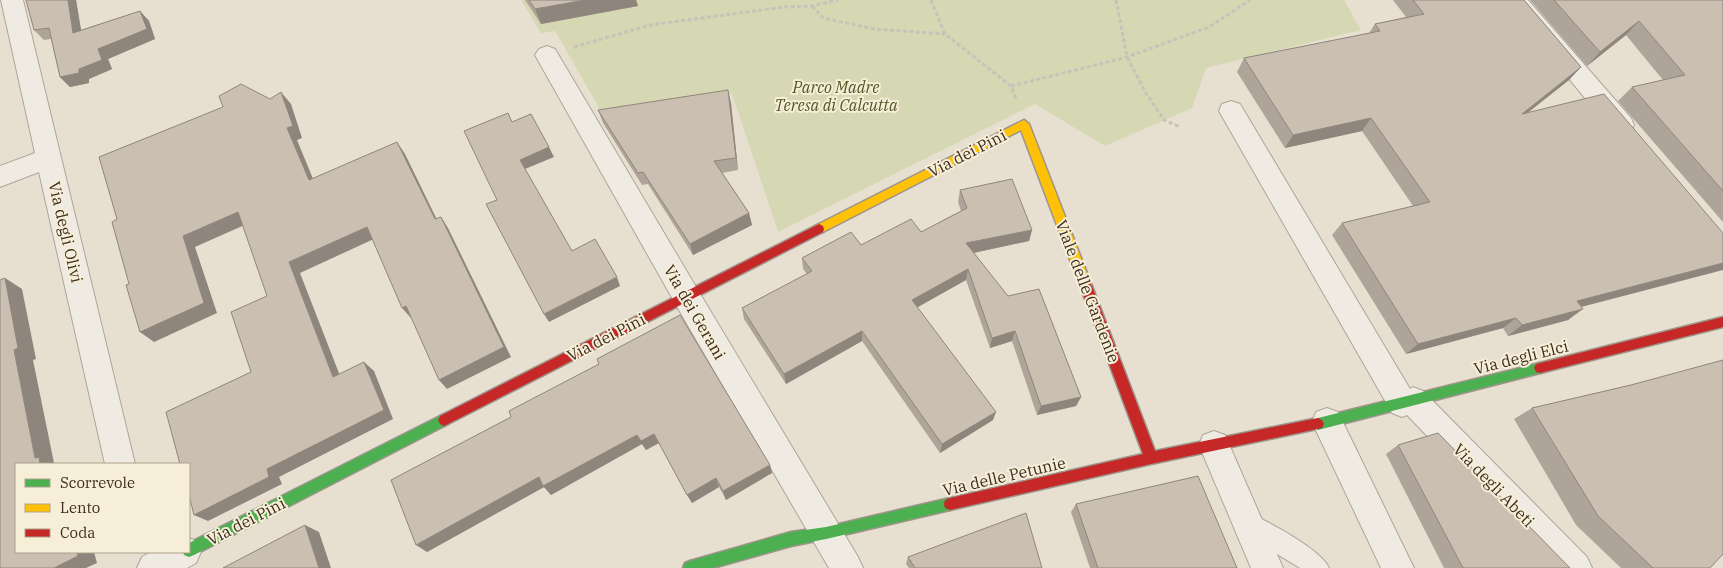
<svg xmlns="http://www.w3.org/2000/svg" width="1723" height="568" viewBox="0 0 1723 568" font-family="'IBM Plex Serif',serif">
	<rect width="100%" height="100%" fill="#e7e0d1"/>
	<path fill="#d6d7b3" d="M 521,0 L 1344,0 L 1361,30 L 1206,68 L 1192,108 L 1105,146 L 1035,104 L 778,232 L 732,94 L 602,113 L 555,31 L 541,33 Z"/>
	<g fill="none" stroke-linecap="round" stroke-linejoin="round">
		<defs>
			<path id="lane" d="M 1247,512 C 1267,521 1321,549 1329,568 L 1300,568 L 1239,531 L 1236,523 L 1239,515 Z"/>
			<g id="street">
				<path d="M 1,0 L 23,0 L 135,464 L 105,464 L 39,172 L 0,187 L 0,166 L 35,153 Z"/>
				<path d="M 1504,0 L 1528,0 L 1631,118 L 1634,125 L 1631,132 L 1622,135 L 1613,132 Z"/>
				<path d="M 547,46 L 555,49 L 696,287 L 858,557 L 863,568 L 829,568 L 676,305 L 535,55 L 539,49 Z"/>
				<path d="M 1231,101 L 1240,104 L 1410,389 L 1413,387 L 1423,391 L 1587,557 L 1592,568 L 1554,568 L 1407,415 L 1402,417 L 1392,413 L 1219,111 L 1222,104 Z"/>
				<path d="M 1327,408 L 1338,412 L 1414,568 L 1381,568 L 1312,422 L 1316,412 Z"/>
				<path d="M 1214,431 L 1225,435 L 1283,568 L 1251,568 L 1199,445 L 1203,435 Z"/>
				<path d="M 189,538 L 196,541 L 201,552 L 196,563 L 187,568 L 137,568 L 142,557 L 151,552 L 189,552 Z"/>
			</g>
			<g id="fast">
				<path d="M 1540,363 L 1544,364 L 1546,368 L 1544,372 L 1540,373 L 1318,430 L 1314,428 L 1312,424 L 1314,420 L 1318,418 Z"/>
				<path d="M 444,414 L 448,416 L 450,420 L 448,424 L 194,555 L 189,557 L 184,555 L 183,552 L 189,552 L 189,543 Z"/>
				<path d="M 950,498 L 955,500 L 956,504 L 955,508 L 950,510 L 826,539 L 791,546 L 713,568 L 683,568 L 685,563 L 690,561 L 791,532 L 826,527 Z"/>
			</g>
			<path id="slow" d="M 1024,120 L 1029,124 L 1092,286 L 1090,289 L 1086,291 L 1082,289 L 1080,286 L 1021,130 L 823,232 L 815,232 L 814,229 L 815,226 Z"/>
			<g id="jam">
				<path d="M 819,224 L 823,226 L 824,229 L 823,232 L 448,424 L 444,426 L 440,424 L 438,420 L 440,416 Z"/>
				<path d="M 1086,281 L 1090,283 L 1092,286 L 1155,451 L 1318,418 L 1322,420 L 1324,424 L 1322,428 L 1151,464 L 950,510 L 945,508 L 944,504 L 945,500 L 950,498 L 1143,454 L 1080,286 L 1082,283 Z"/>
				<path d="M 1723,317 L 1723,327 L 1540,373 L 1536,372 L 1534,368 L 1536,364 L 1540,363 Z"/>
			</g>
		</defs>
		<use href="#lane" stroke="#ada599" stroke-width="2"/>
		<use href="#street" stroke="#ada599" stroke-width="2"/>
		<use href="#fast" stroke="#9c958a" stroke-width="3"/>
		<use href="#slow" stroke="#9c958a" stroke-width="3"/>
		<use href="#jam" stroke="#9c958a" stroke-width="3"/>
		<g stroke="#c8c2b9" stroke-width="3" stroke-dasharray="4 2.5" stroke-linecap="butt">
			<path d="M 931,0 L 945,34 L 1011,86 L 1016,99"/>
			<path d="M 1116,0 L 1127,57 L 1146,93 L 1164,120 L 1180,127"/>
			<path d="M 812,6 L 823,18 L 874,29 L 945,34"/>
			<path d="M 574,47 L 650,25 L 784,7 L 812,6 L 838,0"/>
			<path d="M 1011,86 L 1127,57 L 1209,27 L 1250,0"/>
		</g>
		<use href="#lane" fill="#efebe3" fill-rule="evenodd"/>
		<use href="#street" fill="#efebe3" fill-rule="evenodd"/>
		<use href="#fast" fill="#4caf50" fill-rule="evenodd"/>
		<use href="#slow" fill="#ffc107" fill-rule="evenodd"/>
		<use href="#jam" fill="#c62828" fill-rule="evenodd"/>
	</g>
	<g fill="#afa499">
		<path d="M 26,0 L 76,0 L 81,30 L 140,11 L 149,21 L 155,39 L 108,59 L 112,69 L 89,79 L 89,83 L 70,87 L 60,77 L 51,39 L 44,40 L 34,30 Z"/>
		<path d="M 525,0 L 636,0 L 638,6 L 541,24 Z"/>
		<path d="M 1393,0 L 1524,0 L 1581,67 L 1569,80 L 1528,112 L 1581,307 L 1568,320 L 1508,336 L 1503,328 L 1406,354 L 1332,235 L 1342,223 L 1413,206 L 1362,131 L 1285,148 L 1237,72 L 1244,58 L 1369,33 L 1375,24 L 1406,17 Z"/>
		<path d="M 1530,0 L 1723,0 L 1723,222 L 1618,101 L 1632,87 L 1663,80 L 1626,35 L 1587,66 Z"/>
		<path d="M 731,103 L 738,170 L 722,173 L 749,213 L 752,225 L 693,255 L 648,184 L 642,185 L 603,123 L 598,110 Z"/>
		<path d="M 960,190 L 1032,230 L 1029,241 L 973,253 L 1081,397 L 1076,406 L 1037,415 L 1012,341 L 990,348 L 966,280 L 917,307 L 993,420 L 940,453 L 862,341 L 786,384 L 744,319 L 742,308 L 807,274 L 803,269 L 802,258 L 921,232 L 961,211 L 958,202 Z"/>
		<path d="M 599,364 L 770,465 L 772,473 L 726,500 L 719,487 L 692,503 L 659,443 L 646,450 L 642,444 L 551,495 L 544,487 L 427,552 L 511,417 Z"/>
		<path d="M 1631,385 L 1710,568 L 1621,568 L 1576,525 L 1514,419 L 1532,408 Z"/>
		<path d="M 1398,445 L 1570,568 L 1444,568 L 1386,454 Z"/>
		<path d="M 1076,504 L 1237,568 L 1090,568 L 1071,512 Z"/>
		<path d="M 908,557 L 1042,568 L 909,568 L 906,564 Z"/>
	</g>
	<g fill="#8e867d">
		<path d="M 68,0 L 76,0 L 83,42 L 73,33 Z"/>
		<path d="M 585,0 L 636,0 L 638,6 L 541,24 L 535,9 Z"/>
		<path d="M 140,11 L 149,21 L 155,39 L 108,59 L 112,69 L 89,79 L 89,83 L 70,87 L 60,77 L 79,69 L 98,49 Z"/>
		<path d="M 1639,21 L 1626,35 L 1587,66 L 1600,52 Z"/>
		<path d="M 1581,67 L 1569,80 L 1510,127 L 1522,114 Z"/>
		<path d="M 728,90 L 731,103 L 738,170 L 736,158 Z"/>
		<path d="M 281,92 L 291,104 L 302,138 L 297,140 L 318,191 L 309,180 L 287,128 Z"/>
		<path d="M 1371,118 L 1362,131 L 1285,148 L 1293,135 Z"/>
		<path d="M 397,142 L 405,154 L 442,230 L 435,219 Z"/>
		<path d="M 549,147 L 554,157 L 525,169 L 520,160 Z"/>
		<path d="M 238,212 L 249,223 L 195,247 L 217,313 L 154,342 L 140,332 L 183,236 Z"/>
		<path d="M 749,213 L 752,225 L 693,255 L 690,244 Z"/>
		<path d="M 441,217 L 448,228 L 511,357 L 447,389 L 439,380 Z"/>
		<path d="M 367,227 L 376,238 L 300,273 L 344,386 L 333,377 L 289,262 Z"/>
		<path d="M 1032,230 L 1029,241 L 964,255 L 966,243 Z"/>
		<path d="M 1723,263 L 1723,270 L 1562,312 L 1577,301 Z"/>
		<path d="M 968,269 L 966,280 L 911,311 L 912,300 Z"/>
		<path d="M 617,277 L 620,286 L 549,322 L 544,314 Z"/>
		<path d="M 5,278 L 22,289 L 36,359 L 33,360 L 54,463 L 56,464 L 40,464 L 35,458 L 14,350 Z"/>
		<path d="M 406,306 L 415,316 L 411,318 L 402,308 Z"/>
		<path d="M 1583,309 L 1568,320 L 1508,336 L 1522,325 Z"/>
		<path d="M 1516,318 L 1503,328 L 1406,354 L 1418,344 Z"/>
		<path d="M 862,331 L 862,341 L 786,384 L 784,374 Z"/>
		<path d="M 1015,331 L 1012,341 L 990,348 L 992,338 Z"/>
		<path d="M 364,362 L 374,371 L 393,419 L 279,477 L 282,484 L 208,521 L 194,515 Z"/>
		<path d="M 1081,397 L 1076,406 L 1037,415 L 1041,406 Z"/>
		<path d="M 996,412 L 993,420 L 940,453 L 942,444 Z"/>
		<path d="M 654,434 L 659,443 L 646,450 L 642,444 L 551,495 L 544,487 L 427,552 L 416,545 L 539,477 L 637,435 Z"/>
		<path d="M 770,465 L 772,473 L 726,500 L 723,491 Z"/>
		<path d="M 716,478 L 719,487 L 692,503 L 687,495 Z"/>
		<path d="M 305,525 L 319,532 L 331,568 L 319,568 Z"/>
		<path d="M 77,552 L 94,552 L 97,563 L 86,568 L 54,568 Z"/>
	</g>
	<g fill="#cbbfb2" stroke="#8e867d">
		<path d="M 26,0 L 68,0 L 73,33 L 140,11 L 147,29 L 98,49 L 102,60 L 79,69 L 79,73 L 60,77 L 49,28 L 34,30 Z"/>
		<path d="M 529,0 L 585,0 L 535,9 Z"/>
		<path d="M 1413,0 L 1524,0 L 1581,67 L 1522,114 L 1604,94 L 1723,233 L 1723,263 L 1577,301 L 1583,309 L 1522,325 L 1516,318 L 1418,344 L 1342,223 L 1430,202 L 1371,118 L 1293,135 L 1244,58 L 1380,31 L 1375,24 L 1424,14 Z"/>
		<path d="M 1554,0 L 1723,0 L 1723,191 L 1632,87 L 1685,75 L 1639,21 L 1600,52 Z"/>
		<path d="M 241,84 L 270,99 L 281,92 L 293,126 L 287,128 L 309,180 L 397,142 L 435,219 L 441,217 L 504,347 L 439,380 L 406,306 L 402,308 L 367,227 L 289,262 L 333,377 L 364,362 L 384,410 L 267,469 L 269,477 L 194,515 L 189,495 L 189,464 L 180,464 L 166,412 L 251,372 L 231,312 L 267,296 L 238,212 L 183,236 L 204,303 L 140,332 L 126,285 L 129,284 L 112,222 L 117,219 L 99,157 L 223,107 L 219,96 Z"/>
		<path d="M 728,90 L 736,158 L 714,161 L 749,213 L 690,244 L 643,172 L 638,173 L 598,110 Z"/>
		<path d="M 508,113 L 512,122 L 531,114 L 549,147 L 520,160 L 572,251 L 595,239 L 617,277 L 544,314 L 486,204 L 497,200 L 464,131 Z"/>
		<path d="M 1012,179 L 1032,230 L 966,243 L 1008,296 L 1039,289 L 1081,397 L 1041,406 L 1015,331 L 992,338 L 968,269 L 912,300 L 996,412 L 942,444 L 862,331 L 784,374 L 742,308 L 812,271 L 802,258 L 851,232 L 861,245 L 911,219 L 921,232 L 967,208 L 960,190 Z"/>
		<path d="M 5,278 L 18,348 L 14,350 L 35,458 L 39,457 L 40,464 L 16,464 L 16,552 L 77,552 L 78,556 L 54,568 L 0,568 L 0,280 Z"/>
		<path d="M 680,315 L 770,465 L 723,491 L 716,478 L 687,495 L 654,434 L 641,441 L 637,435 L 543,486 L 539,477 L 416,545 L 391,480 L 511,417 L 509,411 L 599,364 L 597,359 Z"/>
		<path d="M 1723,360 L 1723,554 L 1710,568 L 1653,568 L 1598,516 L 1532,408 L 1631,385 Z"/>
		<path d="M 1438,433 L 1570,568 L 1463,568 L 1398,445 Z"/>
		<path d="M 1198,476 L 1237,568 L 1098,568 L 1076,504 Z"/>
		<path d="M 1026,513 L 1042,568 L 915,568 L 908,557 Z"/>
		<path d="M 305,525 L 319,568 L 223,568 Z"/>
	</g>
	<g text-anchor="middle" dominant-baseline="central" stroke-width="4" stroke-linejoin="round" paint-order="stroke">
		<g font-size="16" font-style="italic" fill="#4d5a26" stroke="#f7eed8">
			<text x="836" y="87">Parco Madre<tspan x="836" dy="18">Teresa di Calcutta</tspan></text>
		</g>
		<g font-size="16" fill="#3d2e20" stroke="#f7eed8">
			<text transform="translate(967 153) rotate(-27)">Via dei Pini</text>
			<text transform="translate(66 232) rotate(77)">Via degli Olivi</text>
			<text transform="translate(1088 291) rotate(69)">Viale delle Gardenie</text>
			<text transform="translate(695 312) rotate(60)">Via dei Gerani</text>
			<text transform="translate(606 337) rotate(-27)">Via dei Pini</text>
			<text transform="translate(1521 357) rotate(-14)">Via degli Elci</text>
			<text transform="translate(1004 476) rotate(-13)">Via delle Petunie</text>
			<text transform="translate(1494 485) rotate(46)">Via degli Abeti</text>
			<text transform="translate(246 521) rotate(-27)">Via dei Pini</text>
		</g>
	</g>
	<rect x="15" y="463" width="175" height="90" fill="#f7eed8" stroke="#ada18e"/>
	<rect x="25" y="479" width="25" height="8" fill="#4caf50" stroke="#ada18e"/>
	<text x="60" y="488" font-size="15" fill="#3d2e20">Scorrevole</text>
	<rect x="25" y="504" width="25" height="8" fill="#ffc107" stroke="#ada18e"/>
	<text x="60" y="513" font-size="15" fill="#3d2e20">Lento</text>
	<rect x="25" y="529" width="25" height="8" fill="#c62828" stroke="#ada18e"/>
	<text x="60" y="538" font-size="15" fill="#3d2e20">Coda</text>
</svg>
